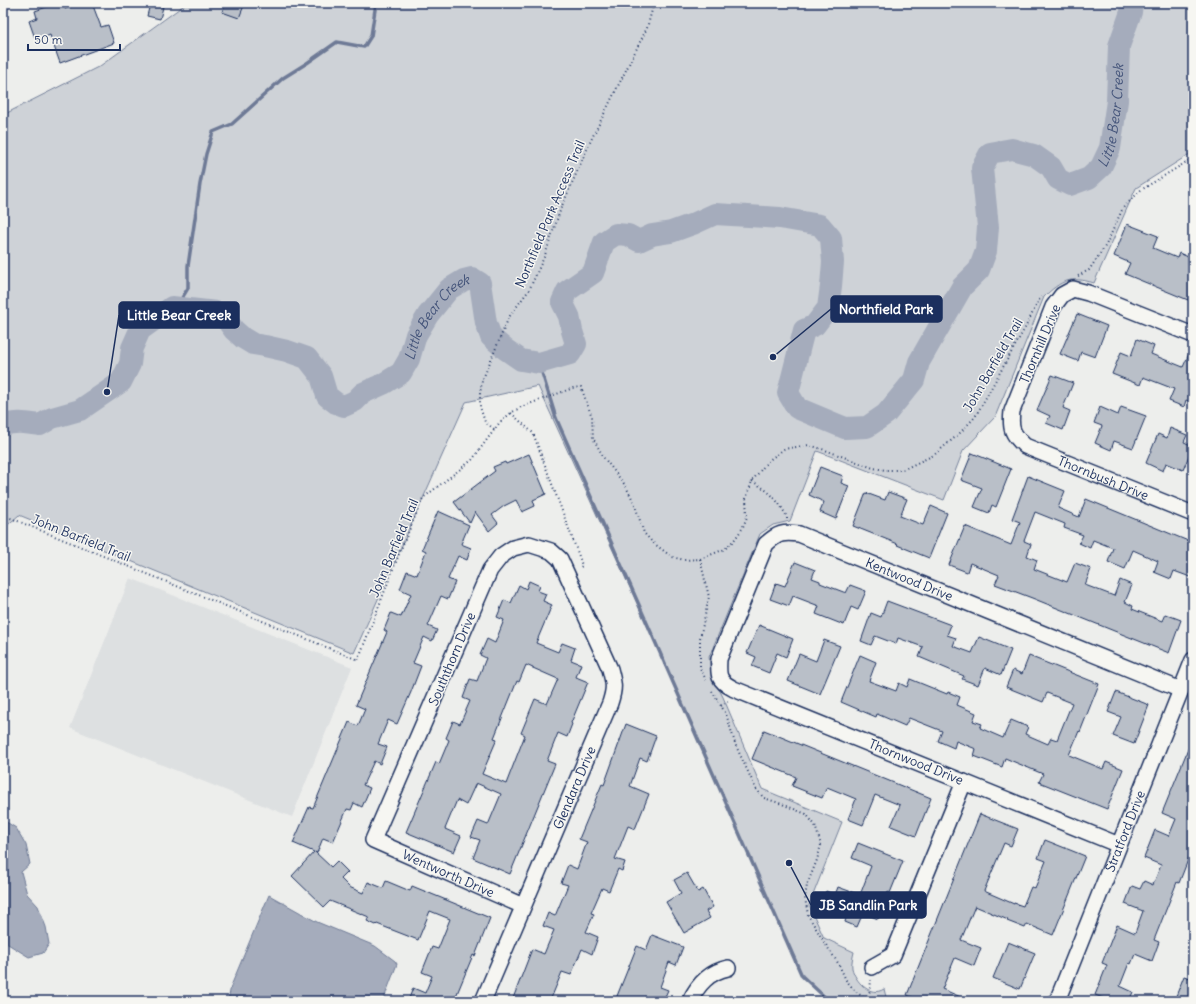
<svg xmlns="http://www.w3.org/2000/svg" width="1196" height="1004" viewBox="0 0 1196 1004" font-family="Delius,sans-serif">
	<rect width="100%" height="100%" fill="#edeeec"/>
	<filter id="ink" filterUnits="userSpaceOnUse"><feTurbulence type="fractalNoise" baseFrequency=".025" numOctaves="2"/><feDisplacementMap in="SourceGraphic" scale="8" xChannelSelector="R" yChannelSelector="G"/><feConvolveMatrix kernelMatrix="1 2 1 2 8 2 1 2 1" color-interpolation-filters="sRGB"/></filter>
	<g filter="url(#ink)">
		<path fill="#dde0e1" d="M 130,578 L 352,667 L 292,817 L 70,728 Z"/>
		<path fill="#ced2d7" stroke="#74809a" d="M 187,3 L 1193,3 L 1193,152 L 1136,188 L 1094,283 C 1071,276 1061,280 1044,297 L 995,417 L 963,451 L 944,500 L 817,451 L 790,521 L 773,525 L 760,534 L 709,657 L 711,673 L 723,697 L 762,789 L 842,822 L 809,905 L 824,938 L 854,952 C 853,957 851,963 852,968 C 855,981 870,998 884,989 L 887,1001 L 829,1001 L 802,976 L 689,717 L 538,386 L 466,402 L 354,653 L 19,515 L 3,529 L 3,115 L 100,66 Z"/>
		<g fill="#a5acbc" stroke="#6e7a96">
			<path d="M 3,820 L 16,828 L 26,845 L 30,864 L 21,872 L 27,894 L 38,906 L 46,927 L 49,944 L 43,953 L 29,957 L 3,941 Z"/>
			<path d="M 269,895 L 317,922 L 375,946 L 395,961 L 397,964 L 383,1001 L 228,1001 L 231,986 Z"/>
		</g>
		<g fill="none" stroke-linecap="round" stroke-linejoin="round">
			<g stroke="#6e7a96" stroke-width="3.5">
				<path d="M 172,307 L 179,303 L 188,288 L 188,266 L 200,184 L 206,154 L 213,132 L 232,124 L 283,78 L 307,63 L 337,42 L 364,47 L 371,36 L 376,3"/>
				<path d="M 539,363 L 556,418 L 639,605 L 802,976 L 829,1001"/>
			</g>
			<path stroke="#a5acbc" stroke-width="22" id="s1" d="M 3,425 C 17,421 26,423 40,425 L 52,418 L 80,410 L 121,382 L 130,364 L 132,348 L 140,330 L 172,307 L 216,312 L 226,319 L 234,330 L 243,338 L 253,344 L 265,346 L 287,351 L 307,358 L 321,376 L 327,396 L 336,403 L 344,406 L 355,401 L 363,393 L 383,384 L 401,373 L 409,359 L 416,335 L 428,315 L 449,289 L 464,280 L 472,278 L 480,283 L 486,323 L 491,337 L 505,349 L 521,360 L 539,363 L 570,354 L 576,344 L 572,331 L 569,316 L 562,302 L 567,291 L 593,273 L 604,242 L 616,234 L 628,235 L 639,241 L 652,235 L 671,232 L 693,224 L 715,214 L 780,218 L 820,225 L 831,238 L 833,262 L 831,286 L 828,308 L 815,325 L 804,330 L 788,393 L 797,408 L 845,428 L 867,427 L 886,414 L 914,380 L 919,362 L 962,287 L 979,270 L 986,251 L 988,227 L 982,168 L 990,153 L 1012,149 L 1034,155 L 1051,167 L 1058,179 L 1070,185 L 1089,178 L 1101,167 L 1110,148 L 1117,101 L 1119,46 L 1131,12 L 1132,3"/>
		</g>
		<g fill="#b9bfc8" stroke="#1b2f5e" fill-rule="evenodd">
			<path d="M 58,3 L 63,3 L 65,9 L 81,3 L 92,3 L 101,27 L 108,25 L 114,43 L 60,63 L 50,35 L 36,41 L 29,21 L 37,18 L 35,11 Z"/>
			<path d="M 226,3 L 245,3 L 239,18 L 222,12 Z"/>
			<path d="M 150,4 L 163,7 L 160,19 L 147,16 Z"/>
			<path d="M 1127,224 L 1158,236 L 1153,248 L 1177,258 L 1179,253 L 1193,259 L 1193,288 L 1188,300 L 1125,274 L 1130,263 L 1114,256 Z"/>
			<path d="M 1077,314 L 1107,326 L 1095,357 L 1081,352 L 1078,361 L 1060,354 Z"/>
			<path d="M 1137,339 L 1154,346 L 1151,354 L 1183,367 L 1193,345 L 1193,403 L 1186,400 L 1184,407 L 1169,401 L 1174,389 L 1143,377 L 1140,385 L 1112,374 L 1121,352 L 1131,356 Z"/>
			<path d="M 1052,375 L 1073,383 L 1063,408 L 1070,411 L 1063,430 L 1046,423 L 1050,416 L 1037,410 Z"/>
			<path d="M 1100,407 L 1118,415 L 1121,407 L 1146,416 L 1133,448 L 1114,441 L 1111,450 L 1095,443 L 1102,426 L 1094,423 Z"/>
			<path d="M 1170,428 L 1187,435 L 1184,442 L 1193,446 L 1183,470 L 1166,463 L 1163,471 L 1146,463 L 1158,434 L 1167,438 Z"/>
			<path d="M 972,453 L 1011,469 L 996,507 L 992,505 L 989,513 L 974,507 L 982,488 L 961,480 Z"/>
			<path d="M 529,454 L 546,494 L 533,500 L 535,506 L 522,512 L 516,500 L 504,506 L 492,515 L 498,523 L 489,531 L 475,512 L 470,523 L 454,502 L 495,471 L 493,467 L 505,462 L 506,464 Z"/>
			<path d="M 820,467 L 843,476 L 841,483 L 849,486 L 836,519 L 820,512 L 824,502 L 809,495 Z"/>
			<path d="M 1028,476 L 1065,491 L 1058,508 L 1079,517 L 1086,499 L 1193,543 L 1193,578 L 1174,571 L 1171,579 L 1154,572 L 1158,561 L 1133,550 L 1125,569 L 1108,562 L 1113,548 L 1093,540 L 1090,548 L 1079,543 L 1083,535 L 1064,528 L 1065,524 L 1035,512 L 1024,541 L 1031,544 L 1027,556 L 1037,560 L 1034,569 L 1067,582 L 1075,563 L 1091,569 L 1085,585 L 1114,596 L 1120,580 L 1132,585 L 1125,602 L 1133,606 L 1132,609 L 1162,621 L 1165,614 L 1181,620 L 1169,653 L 1032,598 L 995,584 L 999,575 L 970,563 L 967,572 L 949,565 L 965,526 L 1011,545 L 1020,522 L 1012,519 Z"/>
			<path d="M 888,492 L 907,499 L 900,516 L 923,525 L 931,506 L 947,513 L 929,558 L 897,545 L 898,544 L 853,526 L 866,493 L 885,500 Z"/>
			<path d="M 438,511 L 469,525 L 461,544 L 471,548 L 467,560 L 458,556 L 448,579 L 455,582 L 448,599 L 441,596 L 428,626 L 437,630 L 432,641 L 424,637 L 413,663 L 421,666 L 411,692 L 397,724 L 388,720 L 378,744 L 387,747 L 380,764 L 374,761 L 363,785 L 370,788 L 362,807 L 354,803 L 351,810 L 347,809 L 333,842 L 323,838 L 317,853 L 315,852 L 331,867 L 337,861 L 348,872 L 341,879 L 349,887 L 363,893 L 368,882 L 383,888 L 386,881 L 410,891 L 412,886 L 490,918 L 475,956 L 473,955 L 454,1001 L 408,1001 L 413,988 L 425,993 L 432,976 L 422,972 L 432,947 L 438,949 L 450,919 L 430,911 L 418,940 L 377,924 L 376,925 L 367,921 L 369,917 L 330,901 L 324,907 L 292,876 L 314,852 L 293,843 L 309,807 L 313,808 L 349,722 L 358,726 L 365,709 L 356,705 L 387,632 L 384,630 L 391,613 L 401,617 L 411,594 L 400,589 L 407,571 L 417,575 L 426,551 L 422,549 Z"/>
			<path d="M 795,562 L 815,570 L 812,578 L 820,581 L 820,583 L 846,593 L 850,585 L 866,591 L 858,610 L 851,607 L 844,625 L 816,614 L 819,606 L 793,596 L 789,606 L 770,599 L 776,583 L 785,586 Z"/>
			<path d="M 529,581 L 540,586 L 538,591 L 546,594 L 543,601 L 552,605 L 536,643 L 558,652 L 562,643 L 575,648 L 571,660 L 581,664 L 576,677 L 588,682 L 571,723 L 572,724 L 567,737 L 558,733 L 547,761 L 555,764 L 510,874 L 473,858 L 480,840 L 471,837 L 478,821 L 488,825 L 501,794 L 476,783 L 466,805 L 457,800 L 445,829 L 461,836 L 454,852 L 406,832 L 436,762 L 439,764 L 449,740 L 446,738 L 453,721 L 460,724 L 470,701 L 463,698 L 470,679 L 477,681 L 486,658 L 480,655 L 487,639 L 495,643 L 504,620 L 497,617 L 504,600 L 511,603 L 519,585 L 526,589 ZM 526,665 L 558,679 L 547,704 L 535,699 L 521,733 L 525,735 L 506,784 L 482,774 L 497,739 L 494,738 L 517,681 L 519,682 Z"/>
			<path d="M 887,601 L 951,625 L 947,635 L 956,638 L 953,646 L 972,653 L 979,637 L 1011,650 L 1001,675 L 985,668 L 978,685 L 962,679 L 964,676 L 919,657 L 923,647 L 898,638 L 896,644 L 875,636 L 871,645 L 861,641 L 871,613 L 881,617 Z"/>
			<path d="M 759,625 L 793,639 L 786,657 L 777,653 L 769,673 L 752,666 L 756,657 L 747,653 Z"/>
			<path d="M 824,640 L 840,646 L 820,694 L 788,681 L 799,654 L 816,661 Z"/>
			<path d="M 860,655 L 876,662 L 869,681 L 896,691 L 899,683 L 907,687 L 910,679 L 947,694 L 948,692 L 960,697 L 957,705 L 976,713 L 973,721 L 982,724 L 980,728 L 1003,738 L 1011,720 L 1028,727 L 1025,734 L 1048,744 L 1051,738 L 1057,740 L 1072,703 L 1047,693 L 1043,702 L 1006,687 L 1013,670 L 1022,674 L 1029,656 L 1099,684 L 1080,732 L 1079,731 L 1069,755 L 1103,769 L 1106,762 L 1123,769 L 1107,809 L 1039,782 L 1043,774 L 1005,758 L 1002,767 L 974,756 L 976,749 L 956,741 L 954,748 L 938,741 L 942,731 L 909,718 L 905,726 L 877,714 L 876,717 L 841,702 Z"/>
			<path d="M 1116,692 L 1149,705 L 1134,744 L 1113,736 L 1121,717 L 1108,712 Z"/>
			<path d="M 626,724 L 656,736 L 647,761 L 640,758 L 630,786 L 649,794 L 635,829 L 628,826 L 615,859 L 625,862 L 622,871 L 618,869 L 609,891 L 602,888 L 591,913 L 594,914 L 586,932 L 598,937 L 592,954 L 582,949 L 571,975 L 562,972 L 550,1001 L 512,1001 L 532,949 L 544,954 L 554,930 L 543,926 L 548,913 L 555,916 L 568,885 L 561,883 L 568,865 L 577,869 L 587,842 L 579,839 L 602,784 L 604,785 Z"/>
			<path d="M 764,730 L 931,798 L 916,836 L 891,826 L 900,805 L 875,795 L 863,825 L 848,819 L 856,799 L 827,787 L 822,798 L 792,786 L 796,777 L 752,759 Z"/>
			<path d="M 1193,737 L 1193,847 L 1179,883 L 1177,882 L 1154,940 L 1159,942 L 1152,961 L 1135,954 L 1131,964 L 1129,963 L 1120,986 L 1133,992 L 1129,1001 L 1102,1001 L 1103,998 L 1095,995 L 1107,965 L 1102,963 L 1117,925 L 1135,933 L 1143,911 L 1125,904 L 1132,886 L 1140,889 L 1144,881 L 1153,885 L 1161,865 L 1144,858 L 1155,830 L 1169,836 L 1176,819 L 1162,813 Z"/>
			<path d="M 980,814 L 1018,829 L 1011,846 L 1004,843 L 984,891 L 1014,904 L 1014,903 L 1023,906 L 1031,887 L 1035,888 L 1046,861 L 1038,858 L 1045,840 L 1085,856 L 1053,935 L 1027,924 L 1025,928 L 1007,921 L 1008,920 L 975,906 L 961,940 L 981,948 L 974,966 L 955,958 L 942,989 L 970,1001 L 922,1001 L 907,995 Z"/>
			<path d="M 858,843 L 903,861 L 890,893 L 888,892 L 878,919 L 863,913 L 857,927 L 845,922 L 846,918 L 820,907 L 826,891 L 835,895 L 838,887 L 860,895 L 871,866 L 852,858 Z"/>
			<path d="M 687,873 L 698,892 L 703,889 L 713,907 L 706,911 L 710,918 L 684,933 L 666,902 L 681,893 L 674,880 Z"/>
			<path d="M 652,935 L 683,947 L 676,965 L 669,962 L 660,987 L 668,990 L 663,1001 L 615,1001 L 637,946 L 646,950 Z"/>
			<path d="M 1008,942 L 1035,953 L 1020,989 L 993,978 Z"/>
			<path d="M 1184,976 L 1193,979 L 1193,1001 L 1174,1001 Z"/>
		</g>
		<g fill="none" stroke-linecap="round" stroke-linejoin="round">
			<defs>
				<g id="minor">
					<path id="s2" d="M 1193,335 L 1088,293 L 1073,289 L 1062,295 L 1053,307 L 1012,411 C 1010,429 1012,434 1025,446 L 1193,514"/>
					<path id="s3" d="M 1119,845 L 734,689 C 718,681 718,676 719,659 L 766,544 C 778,533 783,532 799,534 L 1181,690"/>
					<path d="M 872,967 L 893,955 L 964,782"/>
					<path id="s4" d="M 483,1001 L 610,703 C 615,688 614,684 610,669 L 560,559 L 551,551 L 529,544 L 513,548 L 501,556 L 490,570 L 373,840 L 523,906"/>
					<path d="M 690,1001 C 698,984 709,972 728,968"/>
					<path id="s5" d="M 1057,1001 L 1193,660"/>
				</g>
			</defs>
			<use href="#minor" stroke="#1b2f5e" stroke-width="18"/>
			<g stroke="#1b2f5e" stroke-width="2" stroke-dasharray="1 3" stroke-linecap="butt">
				<path d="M 1078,276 L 1089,270 L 1106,245 L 1123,208 L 1141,190 L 1193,158"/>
				<path d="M 511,413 L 533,433 L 580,559 L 582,566 L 579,568"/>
				<path d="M 494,429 L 485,422 L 480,407 L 480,394 L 482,381 L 509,317 L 529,290 L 545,255 L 561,208 L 592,138 L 647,28 L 654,3"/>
				<path d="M 752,481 C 770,492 777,498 787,517 L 787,521"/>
				<path d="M 3,515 L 358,660 L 401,549 L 423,498 L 472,460 L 500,422 L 511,413 L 521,407 L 573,388 L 581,387 L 592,417 L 593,438 L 604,458 L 625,485 L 634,502 L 644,533 L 652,542 L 672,557 L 684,560 L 700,559 L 725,549 L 735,539 L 742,529 L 747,517 L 746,499 L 752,481 L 768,461 L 784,449 L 809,445 L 825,450 L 873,468 L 886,470 L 902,470 L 934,455 L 959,434 L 975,417 L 1025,328 L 1039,300 L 1042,297"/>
				<path d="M 700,559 L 709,597 L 700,638 L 700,668 L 706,680"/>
				<path d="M 712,691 L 726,714 L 736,746 L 756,789 L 764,798 L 782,804 L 806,814 L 815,825 L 821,845 L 817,860 L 807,885 L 805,898 L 808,915 L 824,942 L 838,963 L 846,980 L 855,991 L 868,1001"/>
				<path d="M 721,706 L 728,701"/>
				<path d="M 865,999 L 870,991 L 871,980"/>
			</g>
			<use href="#minor" stroke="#f6f6f2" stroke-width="15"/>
		</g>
	</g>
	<g text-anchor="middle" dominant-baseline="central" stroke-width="3" stroke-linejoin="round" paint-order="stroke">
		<g font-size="13" fill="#1b2f5e" stroke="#f6f6f2">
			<text transform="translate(550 214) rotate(-67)">Northfield Park Access Trail</text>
			<text transform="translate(1040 344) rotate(-67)">Thornhill Drive</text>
			<text transform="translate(993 365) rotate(-60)">John Barfield Trail</text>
			<text stroke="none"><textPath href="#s2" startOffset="392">Thornbush Drive</textPath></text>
			<text transform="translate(81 538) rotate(22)">John Barfield Trail</text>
			<text transform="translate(394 548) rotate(-67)">John Barfield Trail</text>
			<text stroke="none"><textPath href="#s3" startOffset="732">Kentwood Drive</textPath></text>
			<text transform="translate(452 659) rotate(-67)">Souththorn Drive</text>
			<text transform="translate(916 762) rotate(22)">Thornwood Drive</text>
			<text stroke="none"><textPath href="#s4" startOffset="232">Glendara Drive</textPath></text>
			<text stroke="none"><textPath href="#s5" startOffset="183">Stratford Drive</textPath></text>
			<text stroke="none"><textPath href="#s4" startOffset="940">Wentworth Drive</textPath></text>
		</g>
		<g font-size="14" font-style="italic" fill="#44547a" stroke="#f6f6f2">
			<text stroke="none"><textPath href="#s1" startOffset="1918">Little Bear Creek</textPath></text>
			<text stroke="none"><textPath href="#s1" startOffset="573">Little Bear Creek</textPath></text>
		</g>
	</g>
	<path fill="none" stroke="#1b2f5e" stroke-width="1.5" d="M773 357L831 309M107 392L119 315M789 863L811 905"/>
	<g fill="#1b2f5e" stroke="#f6f6f2" stroke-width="1.5">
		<circle cx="773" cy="357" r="4"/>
		<circle cx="107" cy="392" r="4"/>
		<circle cx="789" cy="863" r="4"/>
	</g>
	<g fill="#1b2f5e" stroke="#1b2f5e" stroke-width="1.5">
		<rect x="831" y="296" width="111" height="26" rx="4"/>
		<rect x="119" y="302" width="120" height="26" rx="4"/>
		<rect x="811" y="892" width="115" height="26" rx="4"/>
	</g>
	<g font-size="14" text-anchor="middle" font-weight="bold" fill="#fff">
		<text x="886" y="314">Northfield Park</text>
		<text x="179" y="320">Little Bear Creek</text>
		<text x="868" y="910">JB Sandlin Park</text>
	</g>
	<rect width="1196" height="1004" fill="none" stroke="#f6f6f2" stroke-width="16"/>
	<rect x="8" y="8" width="1180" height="988" fill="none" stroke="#1b2f5e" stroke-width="1.5" filter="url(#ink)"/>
	<path d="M28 44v6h92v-6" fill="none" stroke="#1b2f5e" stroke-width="2"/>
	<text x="34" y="44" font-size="12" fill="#1b2f5e" stroke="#f6f6f2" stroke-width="3" paint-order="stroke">50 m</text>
</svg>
